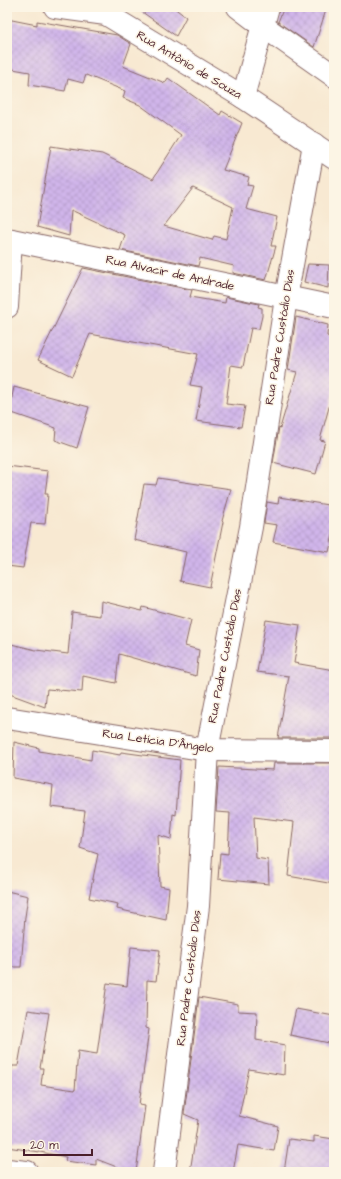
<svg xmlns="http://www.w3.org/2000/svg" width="341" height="1179" viewBox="0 0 341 1179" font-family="'Architects Daughter',sans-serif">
	<defs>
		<pattern id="building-cross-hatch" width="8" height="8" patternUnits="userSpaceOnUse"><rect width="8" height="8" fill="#d0b5ea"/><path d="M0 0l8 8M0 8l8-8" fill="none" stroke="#b49bc9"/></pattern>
	</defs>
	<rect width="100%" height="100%" fill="#fcf5e5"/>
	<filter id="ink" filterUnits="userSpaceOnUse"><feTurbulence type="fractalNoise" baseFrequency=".025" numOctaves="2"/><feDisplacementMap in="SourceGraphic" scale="8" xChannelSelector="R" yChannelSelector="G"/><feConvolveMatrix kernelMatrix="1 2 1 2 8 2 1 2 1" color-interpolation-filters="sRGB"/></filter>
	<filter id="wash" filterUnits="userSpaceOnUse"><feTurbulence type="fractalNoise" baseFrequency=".012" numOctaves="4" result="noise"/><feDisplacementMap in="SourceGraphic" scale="16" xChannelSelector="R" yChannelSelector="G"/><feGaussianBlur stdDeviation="0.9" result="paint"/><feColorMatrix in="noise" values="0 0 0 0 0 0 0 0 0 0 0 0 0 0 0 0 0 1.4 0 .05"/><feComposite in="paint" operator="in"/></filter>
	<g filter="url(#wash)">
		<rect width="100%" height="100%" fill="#f8e9d2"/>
		<g id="blocks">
			<g fill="url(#building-cross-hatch)" fill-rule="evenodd">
				<path d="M 135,7 L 173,7 L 186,17 L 176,36 Z"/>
				<path d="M 284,7 L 327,7 L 314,47 L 278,22 Z"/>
				<path d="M 7,19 L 37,25 L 37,21 L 117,35 L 131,44 L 123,66 L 165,83 L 168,78 L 220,115 L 222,111 L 242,123 L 223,170 L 249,177 L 247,185 L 253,186 L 246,209 L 277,217 L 271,246 L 276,246 L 266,280 L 233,273 L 234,266 L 200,258 L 198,266 L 120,250 L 125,235 L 71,210 L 69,236 L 37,227 L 51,146 L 102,154 L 153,179 L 181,135 L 140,105 L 123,98 L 125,91 L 86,75 L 83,83 L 68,79 L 65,91 L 29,85 L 30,72 L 7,68 ZM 193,188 L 233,207 L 226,239 L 214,236 L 212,240 L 164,226 Z"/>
				<path d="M 308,264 L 329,265 L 328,288 L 304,282 Z"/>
				<path d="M 83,268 L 192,290 L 190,297 L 225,303 L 226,297 L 259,304 L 258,307 L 262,308 L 262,316 L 259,329 L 251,328 L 243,367 L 231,365 L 226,404 L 245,406 L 241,427 L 196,421 L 202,387 L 190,385 L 198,354 L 90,334 L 72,376 L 38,360 Z"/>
				<path d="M 296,317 L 328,325 L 327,336 L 334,338 L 334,389 L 320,440 L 325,441 L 316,474 L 273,463 L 279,427 L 280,428 L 297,372 L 288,370 Z"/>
				<path d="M 14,387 L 89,407 L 77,448 L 55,440 L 56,428 L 9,412 Z"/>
				<path d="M 7,466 L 48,471 L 45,494 L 48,494 L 45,524 L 31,523 L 23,568 L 7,566 Z"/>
				<path d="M 158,478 L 231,489 L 222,521 L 223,522 L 210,587 L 180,581 L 186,552 L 134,540 L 144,484 L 156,485 Z"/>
				<path d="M 279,497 L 334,506 L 334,530 L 329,552 L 273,542 L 277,525 L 264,523 L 267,502 L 278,504 Z"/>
				<path d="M 101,601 L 142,611 L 143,607 L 191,620 L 185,646 L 199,650 L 196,676 L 119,654 L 116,683 L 83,676 L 82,692 L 47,689 L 45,707 L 7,693 L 7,643 L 36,650 L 68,654 L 72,612 L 100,616 Z"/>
				<path d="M 266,620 L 300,625 L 294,663 L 334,670 L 334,738 L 278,738 L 289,676 L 257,672 Z"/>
				<path d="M 14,742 L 39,748 L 39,751 L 91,760 L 92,750 L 120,755 L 121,752 L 180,760 L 176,815 L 173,814 L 171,839 L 158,835 L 160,886 L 169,888 L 166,920 L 117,909 L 118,904 L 89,898 L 98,854 L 80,848 L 85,811 L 51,807 L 53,785 L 13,778 Z"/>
				<path d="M 274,763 L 334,763 L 334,884 L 288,876 L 294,822 L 254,817 L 256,858 L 268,860 L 269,884 L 218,879 L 220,853 L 228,854 L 230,813 L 216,812 L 219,767 L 273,770 Z"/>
				<path d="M 7,891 L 28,896 L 25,917 L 21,967 L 7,967 Z"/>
				<path d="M 131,947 L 160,950 L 156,981 L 147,980 L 146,1028 L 149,1029 L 139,1105 L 145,1106 L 136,1172 L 130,1172 L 96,1159 L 96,1165 L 65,1161 L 66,1157 L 40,1152 L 7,1147 L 7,1110 L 12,1066 L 18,1066 L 28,1010 L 49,1013 L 40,1068 L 43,1068 L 41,1085 L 75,1090 L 78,1051 L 97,1054 L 107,983 L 127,986 Z"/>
				<path d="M 199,997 L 238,1004 L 238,1011 L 257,1012 L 256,1040 L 285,1045 L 284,1075 L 249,1069 L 239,1116 L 278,1126 L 274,1151 L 238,1145 L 233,1172 L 190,1172 L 198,1120 L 184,1114 Z"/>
				<path d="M 296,1009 L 334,1016 L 334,1044 L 290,1035 Z"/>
				<path d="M 314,1136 L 334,1139 L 332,1172 L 284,1172 L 289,1139 L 314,1142 Z"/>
			</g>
		</g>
	</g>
	<g filter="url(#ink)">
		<use href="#blocks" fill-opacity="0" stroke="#876665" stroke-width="1"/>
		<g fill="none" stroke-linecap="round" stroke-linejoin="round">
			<defs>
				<g id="street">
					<path d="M 55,7 L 106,14 L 243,97 L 334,158"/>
					<path d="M 238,7 L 263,26 L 334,76"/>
					<path d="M 243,97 L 268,7"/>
					<path d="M 7,239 L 334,307"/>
					<path d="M 7,307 L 11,240"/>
					<path d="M 7,718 L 207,750 L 334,751"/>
					<path d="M 7,1170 L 27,1172"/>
					<path d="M 164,1172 L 198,906 L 207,750 L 251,527 L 286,298 L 314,144"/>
				</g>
			</defs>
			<use href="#street" stroke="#876665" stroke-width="24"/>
			<use href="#street" stroke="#fff" stroke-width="22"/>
		</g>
	</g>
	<g text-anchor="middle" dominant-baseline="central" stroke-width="3" stroke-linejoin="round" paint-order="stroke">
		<g font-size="12" fill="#4a1f2b" stroke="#fcf5e5">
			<text transform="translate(189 65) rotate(31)">Rua Antônio de Souza</text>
			<text transform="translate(170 273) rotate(12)">Rua Alvacir de Andrade</text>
			<text transform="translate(280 337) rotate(-81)">Rua Padre Custódio Dias</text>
			<text transform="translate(225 656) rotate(-79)">Rua Padre Custódio Dias</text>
			<text transform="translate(158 741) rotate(8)">Rua Letícia D'Ângelo</text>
			<text transform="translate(189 978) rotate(-83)">Rua Padre Custódio Dias</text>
		</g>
	</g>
	<rect width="341" height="1179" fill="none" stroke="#fcf5e5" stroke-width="24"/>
	<path d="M24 1149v6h68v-6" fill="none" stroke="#4a1f2b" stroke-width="2"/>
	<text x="30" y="1149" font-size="12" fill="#4a1f2b" stroke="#fcf5e5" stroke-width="3" paint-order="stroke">20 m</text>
</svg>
